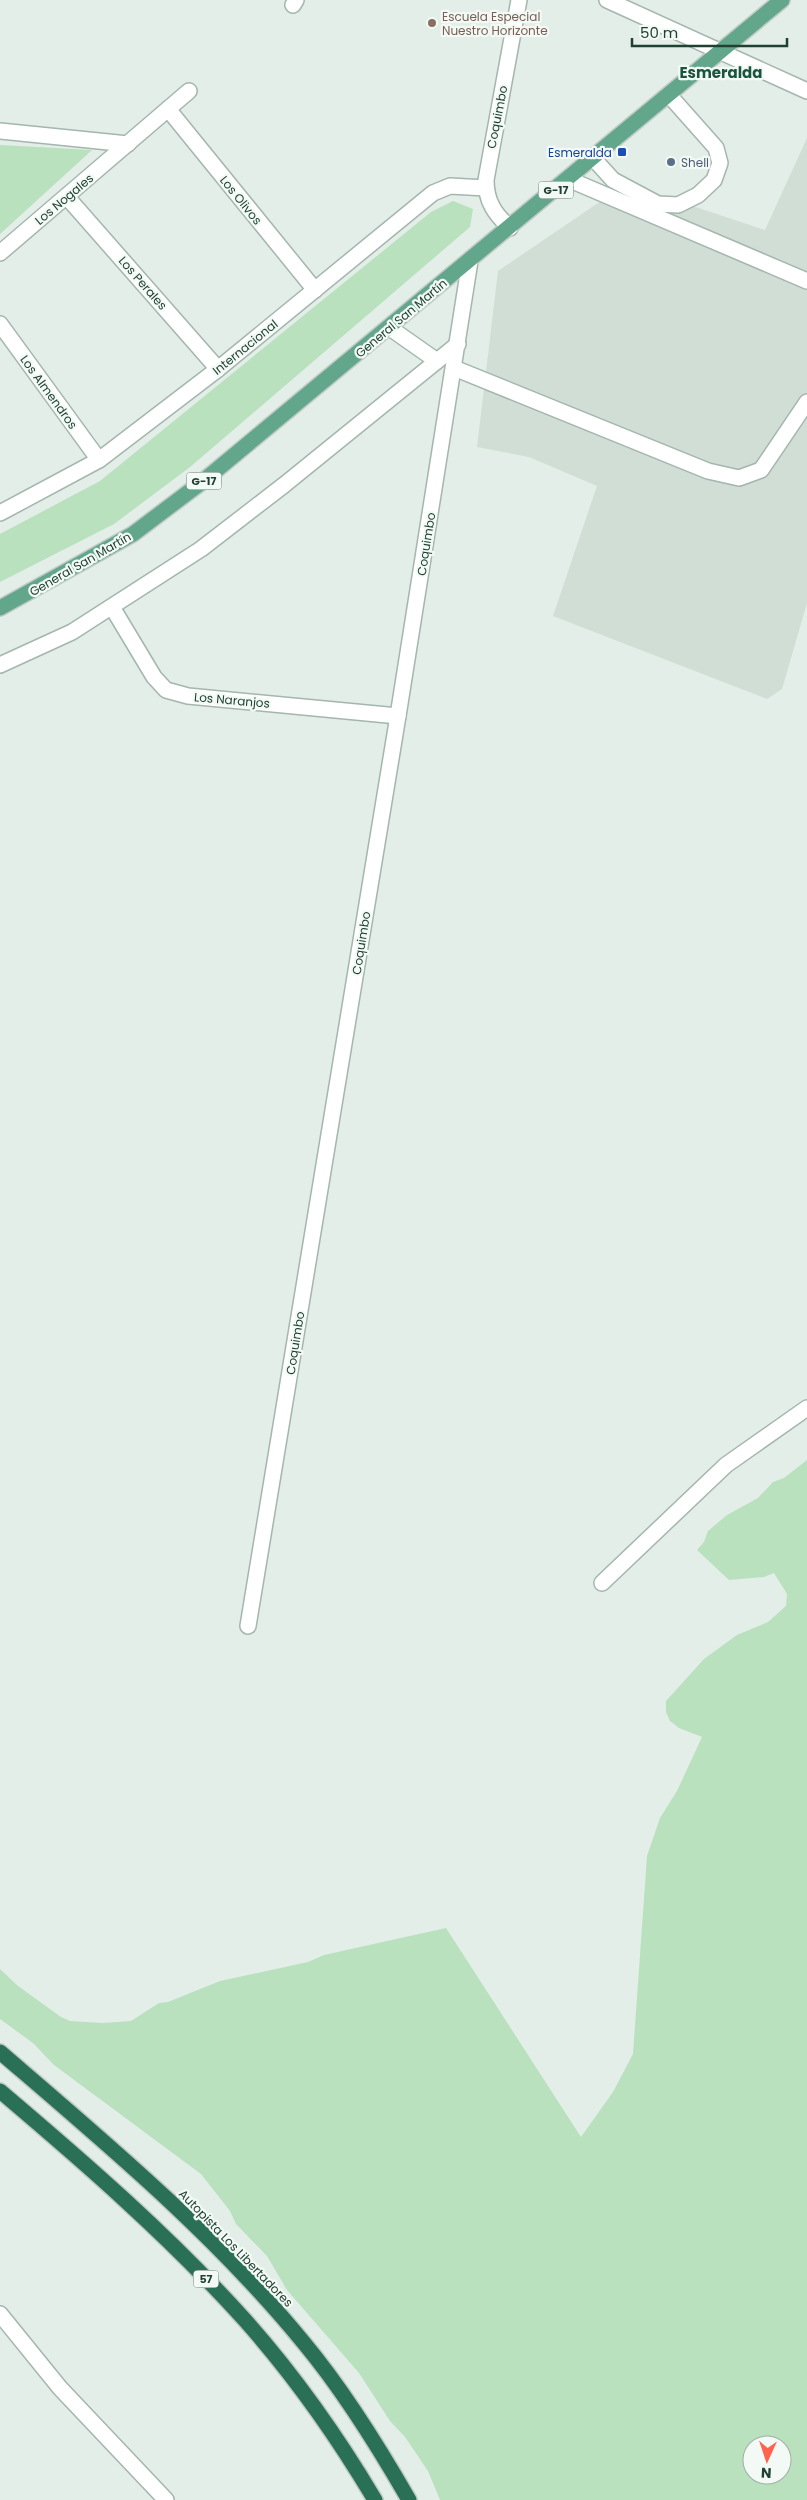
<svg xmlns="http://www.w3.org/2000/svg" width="807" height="2500" viewBox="0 0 807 2500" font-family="Poppins,sans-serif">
	<rect width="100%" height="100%" fill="#e2eee7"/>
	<path fill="#d0ded5" d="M 807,138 L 807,603 L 782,689 L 767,699 L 553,616 L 597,486 L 529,457 L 477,447 L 498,271 L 626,184 L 765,230 Z"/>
	<g fill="#b9e1be" fill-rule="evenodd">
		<path d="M 0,145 L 92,150 L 0,234 Z"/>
		<path d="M 453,201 L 473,209 L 470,227 L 190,467 L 114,524 L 0,582 L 0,534 L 100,481 L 431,212 Z"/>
		<path d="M 807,1460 L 807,2500 L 440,2500 L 428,2471 L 405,2437 L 390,2421 L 359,2373 L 287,2290 L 267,2256 L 236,2224 L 230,2211 L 201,2174 L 54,2065 L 33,2043 L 0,2019 L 0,1969 L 18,1986 L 61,2017 L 70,2021 L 103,2023 L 131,2021 L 159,2003 L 168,2002 L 220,1981 L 308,1962 L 324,1955 L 446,1928 L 581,2137 L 613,2092 L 633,2054 L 647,1856 L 660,1818 L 677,1791 L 702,1737 L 679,1728 L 670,1721 L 666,1712 L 666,1701 L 704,1659 L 737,1635 L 768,1622 L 786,1606 L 787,1594 L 774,1573 L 764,1577 L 729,1580 L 697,1550 L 704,1542 L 708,1531 L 727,1515 L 758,1498 L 773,1482 L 784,1478 ZM 752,2445 L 782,2445 L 782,2475 L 752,2475 Z"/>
	</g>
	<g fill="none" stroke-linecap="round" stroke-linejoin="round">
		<defs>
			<g id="minor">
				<path d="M 607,0 L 807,91"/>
				<path d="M 293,5 L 296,0"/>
				<path d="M 168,109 L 315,290"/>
				<path d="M 0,131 L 128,144"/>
				<path d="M 593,158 L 613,180 L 658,204 L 678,205 L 698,195 L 714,180 L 720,163 L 716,148 L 669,95"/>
				<path d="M 568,179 L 807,281"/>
				<path d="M 67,197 L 218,369"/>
				<path d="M 510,228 C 495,214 486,202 486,180 L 519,0"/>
				<path d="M 0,253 L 189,91"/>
				<path d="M 0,324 L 99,460"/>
				<path d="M 390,328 L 437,361"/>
				<path d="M 454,368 L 708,471 L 739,478 L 761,470 L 807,402"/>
				<path d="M 0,513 L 99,460 L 218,369 L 433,193 L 450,186 L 486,188"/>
				<path d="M 112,607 L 154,677 L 166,690 L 188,696 L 398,716"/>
				<path d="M 0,665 L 72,632 L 201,549 L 284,485 L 458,344"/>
				<path d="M 602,1583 L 726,1465 L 807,1408"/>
				<path d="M 248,1626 L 398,716 L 470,261"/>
				<path d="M 0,2314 L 60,2388 L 166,2500"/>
			</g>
			<path id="major" d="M 0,608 L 133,534 L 202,482 L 782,0"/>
			<g id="highway">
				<path d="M 0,2052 C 106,2143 215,2234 304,2343 C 344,2391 378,2446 409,2500"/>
				<path d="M 0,2091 C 85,2163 169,2236 244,2319 C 294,2375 337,2436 375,2500"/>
			</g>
		</defs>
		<use href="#minor" stroke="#a4b6ad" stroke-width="18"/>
		<use href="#major" stroke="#c1cac6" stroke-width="18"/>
		<use href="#highway" stroke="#c1cac6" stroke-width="18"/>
		<use href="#minor" stroke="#fff" stroke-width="15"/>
		<use href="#major" stroke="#62a78c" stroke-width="15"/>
		<use href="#highway" stroke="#297057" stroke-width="15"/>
	</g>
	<circle fill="#8d6e63" stroke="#f3faf5" stroke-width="2" cx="432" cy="23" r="5"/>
	<rect fill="#1a4fb4" stroke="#f3faf5" stroke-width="2" x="617" y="147" width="10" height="10" rx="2.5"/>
	<circle fill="#5c6f8a" stroke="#f3faf5" stroke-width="2" cx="671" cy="162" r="5"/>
	<g text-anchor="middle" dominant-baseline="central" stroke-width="4.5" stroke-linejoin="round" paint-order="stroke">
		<g fill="#f3faf5" stroke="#5f786d" stroke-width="1">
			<rect x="538.5" y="181.5" width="35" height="17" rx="4"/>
			<rect x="186.5" y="472.5" width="35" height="17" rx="4"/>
			<rect x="193.5" y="2270.5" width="25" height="17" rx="4"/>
		</g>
		<g font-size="11" font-weight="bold" fill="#204033">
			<text x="556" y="190">G-17</text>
			<text x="204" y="481">G-17</text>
			<text x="206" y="2279">57</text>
		</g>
		<g font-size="12" fill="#785e54" stroke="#f3faf5" text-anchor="start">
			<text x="442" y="16">Escuela Especial<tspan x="442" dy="14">Nuestro Horizonte</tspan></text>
		</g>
		<g font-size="12" fill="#204033" stroke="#f3faf5">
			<text transform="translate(497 117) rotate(-79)">Coquimbo</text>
			<text transform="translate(64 199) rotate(-40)">Los Nogales</text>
			<text transform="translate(241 200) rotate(51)">Los Olivos</text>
			<text transform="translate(143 283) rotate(49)">Los Perales</text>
			<text transform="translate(401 318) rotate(-40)">General San Martín</text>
			<text transform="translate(245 347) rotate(-39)">Internacional</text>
			<text transform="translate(49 392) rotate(54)">Los Almendros</text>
			<text transform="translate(426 544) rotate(-81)">Coquimbo</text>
			<text transform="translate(80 564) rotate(-30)">General San Martín</text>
			<text transform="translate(232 700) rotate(5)">Los Naranjos</text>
			<text transform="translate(361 943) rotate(-81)">Coquimbo</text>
			<text transform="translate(295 1343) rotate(-81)">Coquimbo</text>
			<text transform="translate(236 2248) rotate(46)">Autopista Los Libertadores</text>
		</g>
		<g font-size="12" fill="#164399" stroke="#f3faf5" text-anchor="end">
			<text x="612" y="152">Esmeralda</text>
		</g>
		<g font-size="12" fill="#4e5e75" stroke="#f3faf5" text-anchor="start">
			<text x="681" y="162">Shell</text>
		</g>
		<g font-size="15" font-weight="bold" fill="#1a553e" stroke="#f3faf5">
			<text x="721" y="72">Esmeralda</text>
		</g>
	</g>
	<g transform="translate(767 2460) rotate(183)"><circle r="24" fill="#f3faf5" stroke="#9fb0a7"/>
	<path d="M0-4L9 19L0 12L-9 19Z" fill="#ff624f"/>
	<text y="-8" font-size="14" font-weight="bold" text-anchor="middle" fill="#204033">N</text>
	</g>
	<path d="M632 38v8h155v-8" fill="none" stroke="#204033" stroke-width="2.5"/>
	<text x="640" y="38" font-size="15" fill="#204033" stroke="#f3faf5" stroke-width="4" paint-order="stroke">50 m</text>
</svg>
